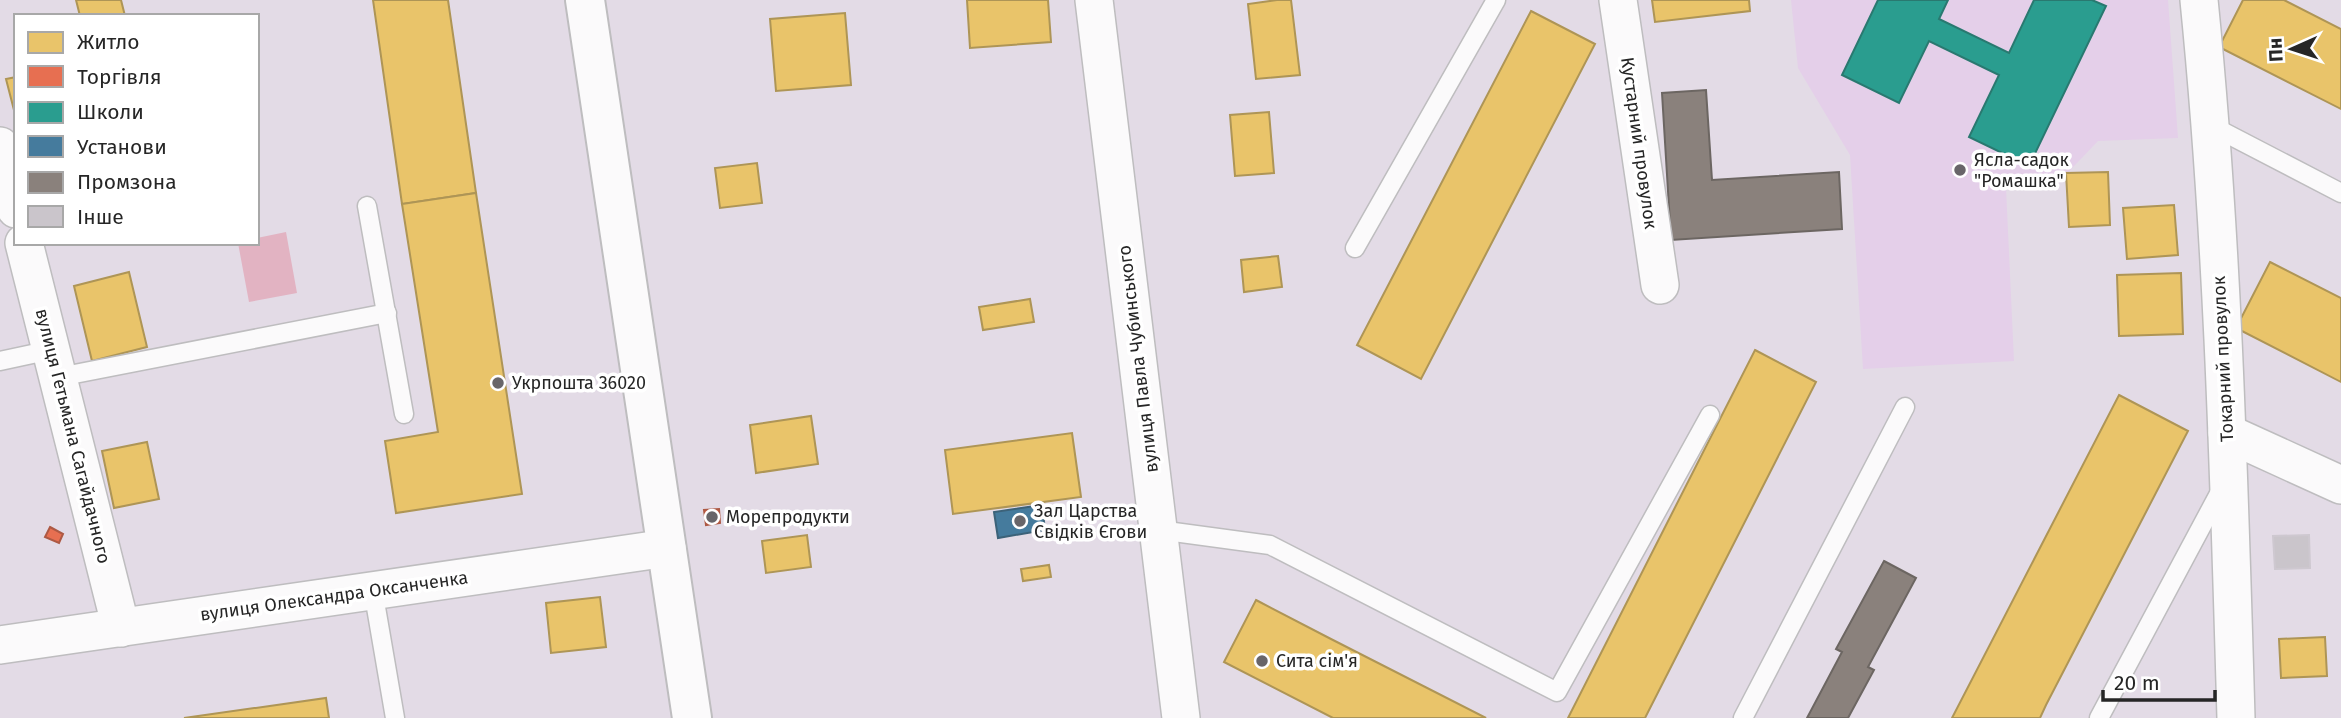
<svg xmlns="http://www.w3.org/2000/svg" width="2341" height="718" viewBox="0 0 2341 718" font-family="'Fira Sans',sans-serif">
	<rect width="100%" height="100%" fill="#e3dbe6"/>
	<path fill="#e4cfe9" d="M 1791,0 L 2168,0 L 2178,138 L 2098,141 L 2056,185 L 2006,188 L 2014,361 L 1863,369 L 1850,155 L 1798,68 Z"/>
	<path fill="#e2b3c2" d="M 286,232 L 297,293 L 249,302 L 238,243 L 257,243 L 257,238 Z"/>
	<g fill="#e9c46a" stroke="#ae9556" stroke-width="2">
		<path d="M 76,0 L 121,0 L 125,16 L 80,16 Z"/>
		<path d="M 373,0 L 448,0 L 476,193 L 402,204 Z"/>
		<path d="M 967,0 L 1048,0 L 1051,42 L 970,48 Z"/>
		<path d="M 1277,0 L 1291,0 L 1300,75 L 1256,79 L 1248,4 Z"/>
		<path d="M 1652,0 L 1749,0 L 1750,11 L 1655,22 Z"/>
		<path d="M 2243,0 L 2284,0 L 2341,29 L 2341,109 L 2219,47 Z"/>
		<path d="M 1531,11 L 1595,44 L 1421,379 L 1357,345 Z"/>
		<path d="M 845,13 L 851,85 L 776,91 L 770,19 Z"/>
		<path d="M 16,77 L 16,118 L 6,79 Z"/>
		<path d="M 1269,112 L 1274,173 L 1235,176 L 1230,115 Z"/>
		<path d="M 757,163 L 762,203 L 720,208 L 715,168 Z"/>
		<path d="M 2108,172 L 2110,225 L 2069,227 L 2066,173 Z"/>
		<path d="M 476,193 L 522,494 L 396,513 L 385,441 L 438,432 L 402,204 Z"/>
		<path d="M 2174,205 L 2178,255 L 2127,259 L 2123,208 Z"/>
		<path d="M 1278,256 L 1282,287 L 1244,292 L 1241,260 Z"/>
		<path d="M 2270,262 L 2341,298 L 2341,382 L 2236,328 Z"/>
		<path d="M 129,272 L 147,347 L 92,361 L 74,286 Z"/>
		<path d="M 2181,273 L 2183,334 L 2119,336 L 2117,275 Z"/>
		<path d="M 1030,299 L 1034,322 L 983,330 L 979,307 Z"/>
		<path d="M 1755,350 L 1816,382 L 1645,718 L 1568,718 Z"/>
		<path d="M 2119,395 L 2188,431 L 2046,705 L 2040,718 L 1952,718 Z"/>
		<path d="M 811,416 L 818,464 L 756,473 L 750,425 Z"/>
		<path d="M 1072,433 L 1081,497 L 953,514 L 945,450 Z"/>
		<path d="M 147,442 L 159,499 L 114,508 L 102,451 Z"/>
		<path d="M 807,535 L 811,567 L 766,573 L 762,541 Z"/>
		<path d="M 1049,565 L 1051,577 L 1023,581 L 1021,569 Z"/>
		<path d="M 600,597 L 606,647 L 551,653 L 546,603 Z"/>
		<path d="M 1256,600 L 1331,639 L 1486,718 L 1333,718 L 1224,662 Z"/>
		<path d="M 2325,637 L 2327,676 L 2281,678 L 2279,639 Z"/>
		<path d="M 326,698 L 329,718 L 184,718 Z"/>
	</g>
	<g fill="#e76f51" stroke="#ad5944" stroke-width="2">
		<path d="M 719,509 L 720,523 L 706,525 L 704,510 Z"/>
		<path d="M 50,527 L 63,534 L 59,543 L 45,537 Z"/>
	</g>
	<path fill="#2a9d8f" stroke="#297970" stroke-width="2" d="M 1878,0 L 1948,0 L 1939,19 L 2009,53 L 2034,0 L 2092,0 L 2106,6 L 2029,166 L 1969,137 L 1999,75 L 1929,41 L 1899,103 L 1842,75 Z"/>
	<path fill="#457b9d" stroke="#3c6279" stroke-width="2" d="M 1042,505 L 1045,530 L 998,538 L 994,512 Z"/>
	<g fill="#8a817c" stroke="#6c6662" stroke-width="2">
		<path d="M 1706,90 L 1712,180 L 1839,172 L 1842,229 L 1671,240 L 1662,93 Z"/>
		<path d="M 1884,561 L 1916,578 L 1868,667 L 1874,670 L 1848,718 L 1807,718 L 1842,652 L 1836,649 Z"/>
	</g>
	<path fill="#cac5cb" stroke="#cec8d0" stroke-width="2" d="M 2309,535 L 2310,568 L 2275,569 L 2273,536 Z"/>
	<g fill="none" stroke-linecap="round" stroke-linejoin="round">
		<defs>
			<g id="service">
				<path d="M 2212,126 L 2341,193"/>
				<path d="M 367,206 L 404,414"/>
				<path d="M 1355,248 L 1496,0"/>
				<path d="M 0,361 L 51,350"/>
				<path d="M 59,377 L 387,313"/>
				<path d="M 1159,530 L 1270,545 L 1557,692 L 1710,415"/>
				<path d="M 373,590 L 395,718"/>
				<path d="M 1743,718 L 1905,407"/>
				<path d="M 2099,718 L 2221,490"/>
			</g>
			<g id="minor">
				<path d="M 1094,0 L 1181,718"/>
				<path d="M 1618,0 L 1660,285"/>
				<path d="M 2199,0 C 2223,239 2229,478 2236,718"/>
				<path d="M 0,146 L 16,209"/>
				<path d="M 24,243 L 121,628"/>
				<path d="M 2227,433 L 2341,485"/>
				<path d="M 0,645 L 667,548"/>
			</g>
			<path id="secondary" d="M 585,0 L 692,718"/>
		</defs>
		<use href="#service" stroke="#bebdbf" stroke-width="21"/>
		<use href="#minor" stroke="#bebdbf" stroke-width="40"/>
		<use href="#secondary" stroke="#bebdbf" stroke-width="42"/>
		<use href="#service" stroke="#fbfafb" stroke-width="18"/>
		<use href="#minor" stroke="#fbfafb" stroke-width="37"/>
		<use href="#secondary" stroke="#fbfafb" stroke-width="38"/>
	</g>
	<g fill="#686569" stroke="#fff" stroke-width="2.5">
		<circle cx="1960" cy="170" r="7"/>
		<circle cx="498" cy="383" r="7"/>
		<circle cx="712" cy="517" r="7"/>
		<circle cx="1020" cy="521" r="7"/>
		<circle cx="1262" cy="661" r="7"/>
	</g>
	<g text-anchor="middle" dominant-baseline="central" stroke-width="7" stroke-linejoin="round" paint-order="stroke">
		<g font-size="18" fill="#262626" stroke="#fff">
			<text transform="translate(1639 143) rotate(82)">Кустарний провулок</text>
			<text transform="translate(1138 359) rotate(-97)">вулиця Павла Чубинського</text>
			<text transform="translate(2223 359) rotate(-93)">Токарний провулок</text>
			<text transform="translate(73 436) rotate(76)">вулиця Гетьмана Сагайдачного</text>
			<text transform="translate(334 596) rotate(-8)">вулиця Олександра Оксанченка</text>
		</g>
		<g font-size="18" fill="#262626" stroke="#fff" text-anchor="start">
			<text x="1974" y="160">Ясла-садок<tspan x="1974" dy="21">"Ромашка"</tspan></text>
			<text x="512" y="383">Укрпошта 36020</text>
			<text x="1034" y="511">Зал Царства<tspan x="1034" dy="21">Cвідків Єгови</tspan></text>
			<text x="726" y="517">Морепродукти</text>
			<text x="1276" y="661">Сита сім'я</text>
		</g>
	</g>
	<rect x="14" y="14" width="245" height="231" fill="#ffffff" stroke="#a8a8a8" stroke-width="2"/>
	<rect x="28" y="32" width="35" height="21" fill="#e9c46a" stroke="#a8a8a8" stroke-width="2"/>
	<text x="77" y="49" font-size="21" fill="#262626">Житло</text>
	<rect x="28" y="66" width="35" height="21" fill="#e76f51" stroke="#a8a8a8" stroke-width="2"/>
	<text x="77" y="84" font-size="21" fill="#262626">Торгівля</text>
	<rect x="28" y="102" width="35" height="21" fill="#2a9d8f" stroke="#a8a8a8" stroke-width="2"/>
	<text x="77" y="119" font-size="21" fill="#262626">Школи</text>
	<rect x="28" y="136" width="35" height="21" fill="#457b9d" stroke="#a8a8a8" stroke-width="2"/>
	<text x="77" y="154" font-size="21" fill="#262626">Установи</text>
	<rect x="28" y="172" width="35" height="21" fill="#8a817c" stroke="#a8a8a8" stroke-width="2"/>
	<text x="77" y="189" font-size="21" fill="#262626">Промзона</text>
	<rect x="28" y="206" width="35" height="21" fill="#cac5cb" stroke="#a8a8a8" stroke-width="2"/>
	<text x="77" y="224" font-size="21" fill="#262626">Інше</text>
	<g transform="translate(2292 49) rotate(267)" stroke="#ffffff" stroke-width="5" paint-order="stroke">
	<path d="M0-5L12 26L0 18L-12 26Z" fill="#262626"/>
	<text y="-10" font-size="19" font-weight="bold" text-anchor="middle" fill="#262626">Пн</text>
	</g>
	<path d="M2103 690v10h112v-10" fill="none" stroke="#262626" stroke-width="3.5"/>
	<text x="2114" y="690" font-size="21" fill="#262626" stroke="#ffffff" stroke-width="5" paint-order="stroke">20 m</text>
</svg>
